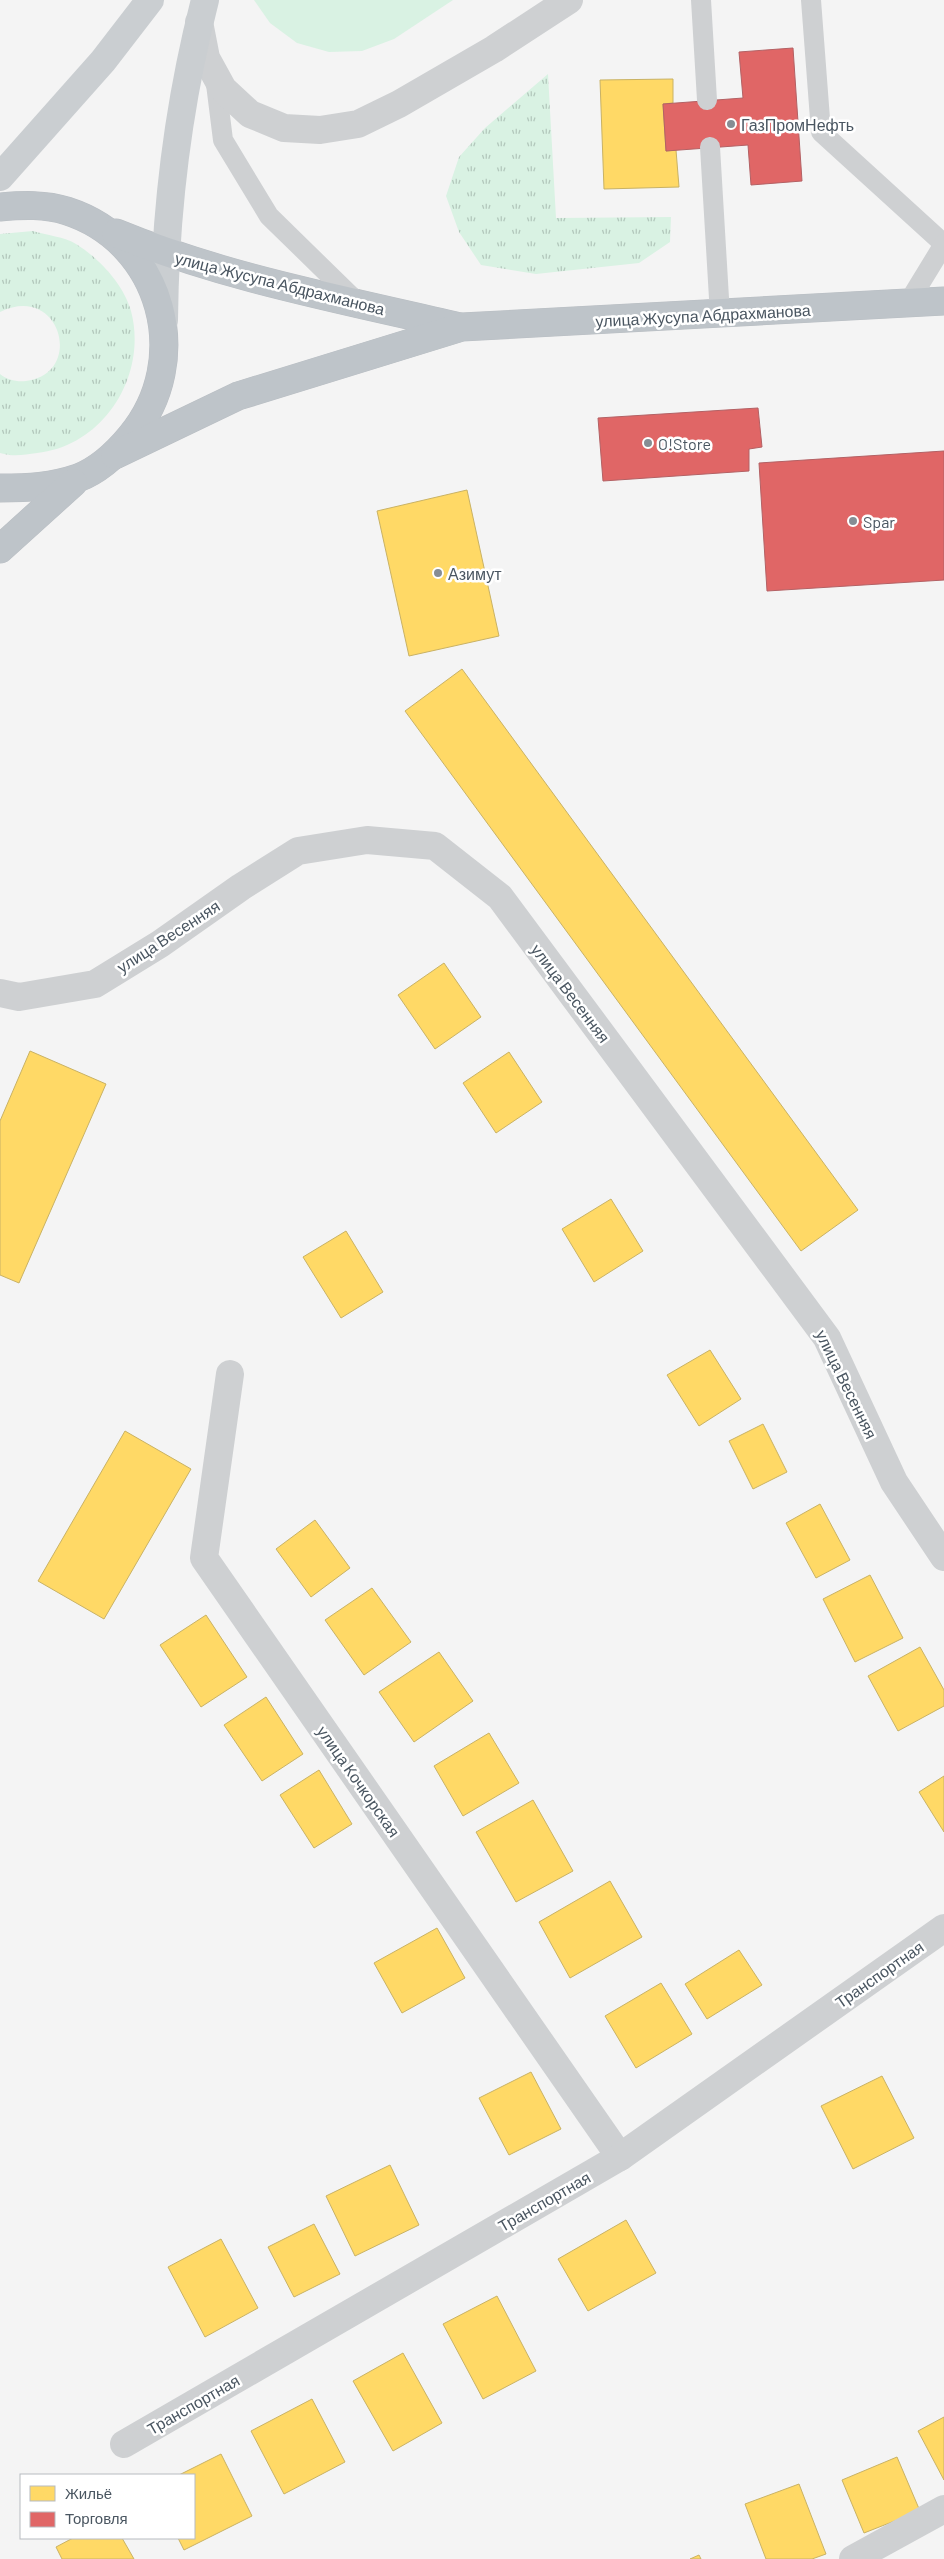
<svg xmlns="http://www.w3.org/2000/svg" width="944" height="2559" viewBox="0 0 944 2559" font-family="Barlow,sans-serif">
	<defs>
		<pattern id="grass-tufts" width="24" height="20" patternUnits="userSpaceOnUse" patternTransform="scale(1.25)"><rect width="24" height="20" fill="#d9f2e3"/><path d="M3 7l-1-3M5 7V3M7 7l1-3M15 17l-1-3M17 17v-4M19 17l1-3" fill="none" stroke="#b2c7bb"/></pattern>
	</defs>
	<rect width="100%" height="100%" fill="#f4f4f4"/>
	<g fill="url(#grass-tufts)">
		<path d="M 548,74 L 556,218 L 671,217 L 670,242 L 639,263 L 536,274 L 481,265 L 459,232 L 446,196 L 459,157 L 485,128 Z"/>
		<path d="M 33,231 C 46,235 65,237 76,244 C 99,258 124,285 131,311 C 148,375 104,446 37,453 C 24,455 13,457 0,453 L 0,374 C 7,380 17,382 26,381 C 85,374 61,282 0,312 L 0,234 Z"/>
	</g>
	<path fill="#d9f2e3" d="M 254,0 L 453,0 L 394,39 L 362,51 L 329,52 L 297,43 L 270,23 Z"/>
	<g fill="#ffd966" stroke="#c9b264">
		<path d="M 673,79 L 673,103 L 663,104 L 666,151 L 676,150 L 679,187 L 604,189 L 600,80 Z"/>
		<path d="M 467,490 L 499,636 L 409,656 L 377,511 Z"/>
		<path d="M 462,669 L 858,1210 L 801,1251 L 405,711 Z"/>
		<path d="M 444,963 L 481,1017 L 435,1049 L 398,995 Z"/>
		<path d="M 30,1051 L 106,1084 L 19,1283 L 0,1275 L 0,1121 Z"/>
		<path d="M 509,1052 L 542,1102 L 496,1133 L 463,1083 Z"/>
		<path d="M 611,1199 L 643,1251 L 594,1282 L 562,1229 Z"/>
		<path d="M 346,1231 L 383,1292 L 341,1318 L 303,1257 Z"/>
		<path d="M 710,1350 L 741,1399 L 699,1426 L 667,1375 Z"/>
		<path d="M 763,1424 L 787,1472 L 753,1489 L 729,1441 Z"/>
		<path d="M 125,1431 L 191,1469 L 104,1619 L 38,1581 Z"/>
		<path d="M 820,1504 L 850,1560 L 816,1578 L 786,1523 Z"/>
		<path d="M 315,1520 L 350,1568 L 311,1597 L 276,1549 Z"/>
		<path d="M 870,1575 L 903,1638 L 855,1662 L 823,1599 Z"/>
		<path d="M 372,1588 L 411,1642 L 364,1675 L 325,1620 Z"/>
		<path d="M 206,1615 L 247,1677 L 201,1707 L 160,1645 Z"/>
		<path d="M 920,1647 L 944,1690 L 944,1706 L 898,1731 L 868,1676 Z"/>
		<path d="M 439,1652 L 473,1701 L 414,1742 L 379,1692 Z"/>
		<path d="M 266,1697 L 303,1754 L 262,1781 L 224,1725 Z"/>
		<path d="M 489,1733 L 519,1783 L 463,1816 L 434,1766 Z"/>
		<path d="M 319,1770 L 352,1824 L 314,1848 L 280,1795 Z"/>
		<path d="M 944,1776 L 944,1832 L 919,1792 Z"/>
		<path d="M 533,1800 L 573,1871 L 516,1902 L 476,1832 Z"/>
		<path d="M 610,1881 L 642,1937 L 570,1978 L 539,1922 Z"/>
		<path d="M 437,1928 L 465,1978 L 402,2013 L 374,1963 Z"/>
		<path d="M 739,1950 L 762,1985 L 707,2019 L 685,1984 Z"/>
		<path d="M 661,1983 L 692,2034 L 636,2068 L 605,2016 Z"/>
		<path d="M 531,2072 L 561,2129 L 509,2155 L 479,2098 Z"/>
		<path d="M 882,2076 L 914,2138 L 853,2169 L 821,2106 Z"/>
		<path d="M 390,2165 L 419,2225 L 355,2256 L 326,2196 Z"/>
		<path d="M 626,2220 L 656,2273 L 588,2311 L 558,2259 Z"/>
		<path d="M 314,2224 L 340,2274 L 294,2297 L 268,2247 Z"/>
		<path d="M 221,2239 L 258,2308 L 205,2337 L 168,2267 Z"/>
		<path d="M 497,2296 L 536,2371 L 483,2399 L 443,2324 Z"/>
		<path d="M 403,2353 L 442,2423 L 393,2451 L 353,2381 Z"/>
		<path d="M 312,2399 L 345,2462 L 284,2494 L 251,2431 Z"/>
		<path d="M 944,2417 L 944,2480 L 918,2431 Z"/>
		<path d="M 221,2454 L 252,2516 L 184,2550 L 178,2538 L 194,2538 L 194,2475 L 179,2475 Z"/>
		<path d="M 897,2457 L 920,2511 L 864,2533 L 842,2480 Z"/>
		<path d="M 799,2484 L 826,2554 L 812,2559 L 766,2559 L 745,2504 Z"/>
		<path d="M 73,2538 L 122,2538 L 134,2559 L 62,2559 L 56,2547 Z"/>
		<path d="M 699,2555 L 701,2559 L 690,2559 Z"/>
	</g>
	<g fill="#e06666" stroke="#b36164">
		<path d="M 793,48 L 802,181 L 751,185 L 748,145 L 666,151 L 663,104 L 743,98 L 739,52 Z"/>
		<path d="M 758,408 L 762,447 L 749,449 L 749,471 L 603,481 L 598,418 Z"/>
		<path d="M 944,451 L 944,580 L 767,591 L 759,463 Z"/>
	</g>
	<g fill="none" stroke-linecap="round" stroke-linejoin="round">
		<defs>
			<g id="highway">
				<path d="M 0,207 C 23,205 45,204 67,211 C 163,242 194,360 131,436 C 117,453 99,470 78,478 C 52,487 28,488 0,488"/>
				<path d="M 116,233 C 225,278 345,300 460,327"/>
				<path d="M 115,455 L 238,396 L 462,327 L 944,301"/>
				<path d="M 0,549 L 73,483"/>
			</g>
		</defs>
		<use href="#highway" stroke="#b9bec3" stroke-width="29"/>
		<g stroke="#ced0d2" stroke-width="20">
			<path d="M 701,0 L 707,100"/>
			<path d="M 811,0 L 821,132 L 944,244"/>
			<path d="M 215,76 L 223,140 L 269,216 L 358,303"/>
			<path d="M 710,147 L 720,315"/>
			<path d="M 908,303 L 944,244"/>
		</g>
		<g stroke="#ced0d2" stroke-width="28">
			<path d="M 199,22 L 206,58 L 223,89 L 250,114 L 284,128 L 320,130 L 358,124 L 399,104 L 494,49 L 569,0"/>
			<path d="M 0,993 L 19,997 L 95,984 L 160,944 L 241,887 L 298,851 L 367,840 L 435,846 L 500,897 L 827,1338 L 894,1482 L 944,1557"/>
			<path d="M 230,1374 L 204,1558 L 620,2157"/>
			<path d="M 124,2444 L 620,2157 L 944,1928"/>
			<path d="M 853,2559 L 944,2509"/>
		</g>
		<g stroke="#caced1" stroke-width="28">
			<path d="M 0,177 L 103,61 L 150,0"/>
			<path d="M 164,320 C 165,212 178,105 205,0"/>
		</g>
		<use href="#highway" stroke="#bec4c9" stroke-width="28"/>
	</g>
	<g fill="#868d94" stroke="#fff" stroke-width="2">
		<circle cx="731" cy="124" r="5"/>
		<circle cx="648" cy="443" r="5"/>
		<circle cx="853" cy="521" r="5"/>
		<circle cx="438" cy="573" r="5"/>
	</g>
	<g text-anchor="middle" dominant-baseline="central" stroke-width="5" stroke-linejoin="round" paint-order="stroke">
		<g font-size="16" fill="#4a5661" stroke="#fff" text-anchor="start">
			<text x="741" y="124">ГазПромНефть</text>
			<text x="658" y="443">O!Store</text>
			<text x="863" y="521">Spar</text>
			<text x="448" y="573">Азимут</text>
		</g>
		<g font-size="16" fill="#4a5661" stroke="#fff">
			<text transform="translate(280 283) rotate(14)">улица Жусупа Абдрахманова</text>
			<text transform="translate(703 315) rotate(-3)">улица Жусупа Абдрахманова</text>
			<text transform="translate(168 936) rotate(-33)">улица Весенняя</text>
			<text transform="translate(571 993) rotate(53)">улица Весенняя</text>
			<text transform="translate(847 1384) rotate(64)">улица Весенняя</text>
			<text transform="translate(359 1781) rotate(55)">улица Кочкорская</text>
			<text transform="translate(879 1974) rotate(-35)">Транспортная</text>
			<text transform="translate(544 2201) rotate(-30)">Транспортная</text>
			<text transform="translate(193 2404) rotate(-30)">Транспортная</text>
		</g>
	</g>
	<rect x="20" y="2474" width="175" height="65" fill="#ffffff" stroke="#b7bbc0"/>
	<rect x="30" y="2486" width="25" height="15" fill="#ffd966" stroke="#b7bbc0"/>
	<text x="65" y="2499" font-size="15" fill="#4a5661">Жильё</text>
	<rect x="30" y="2512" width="25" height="15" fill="#e06666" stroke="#b7bbc0"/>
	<text x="65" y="2524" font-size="15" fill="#4a5661">Торговля</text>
</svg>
